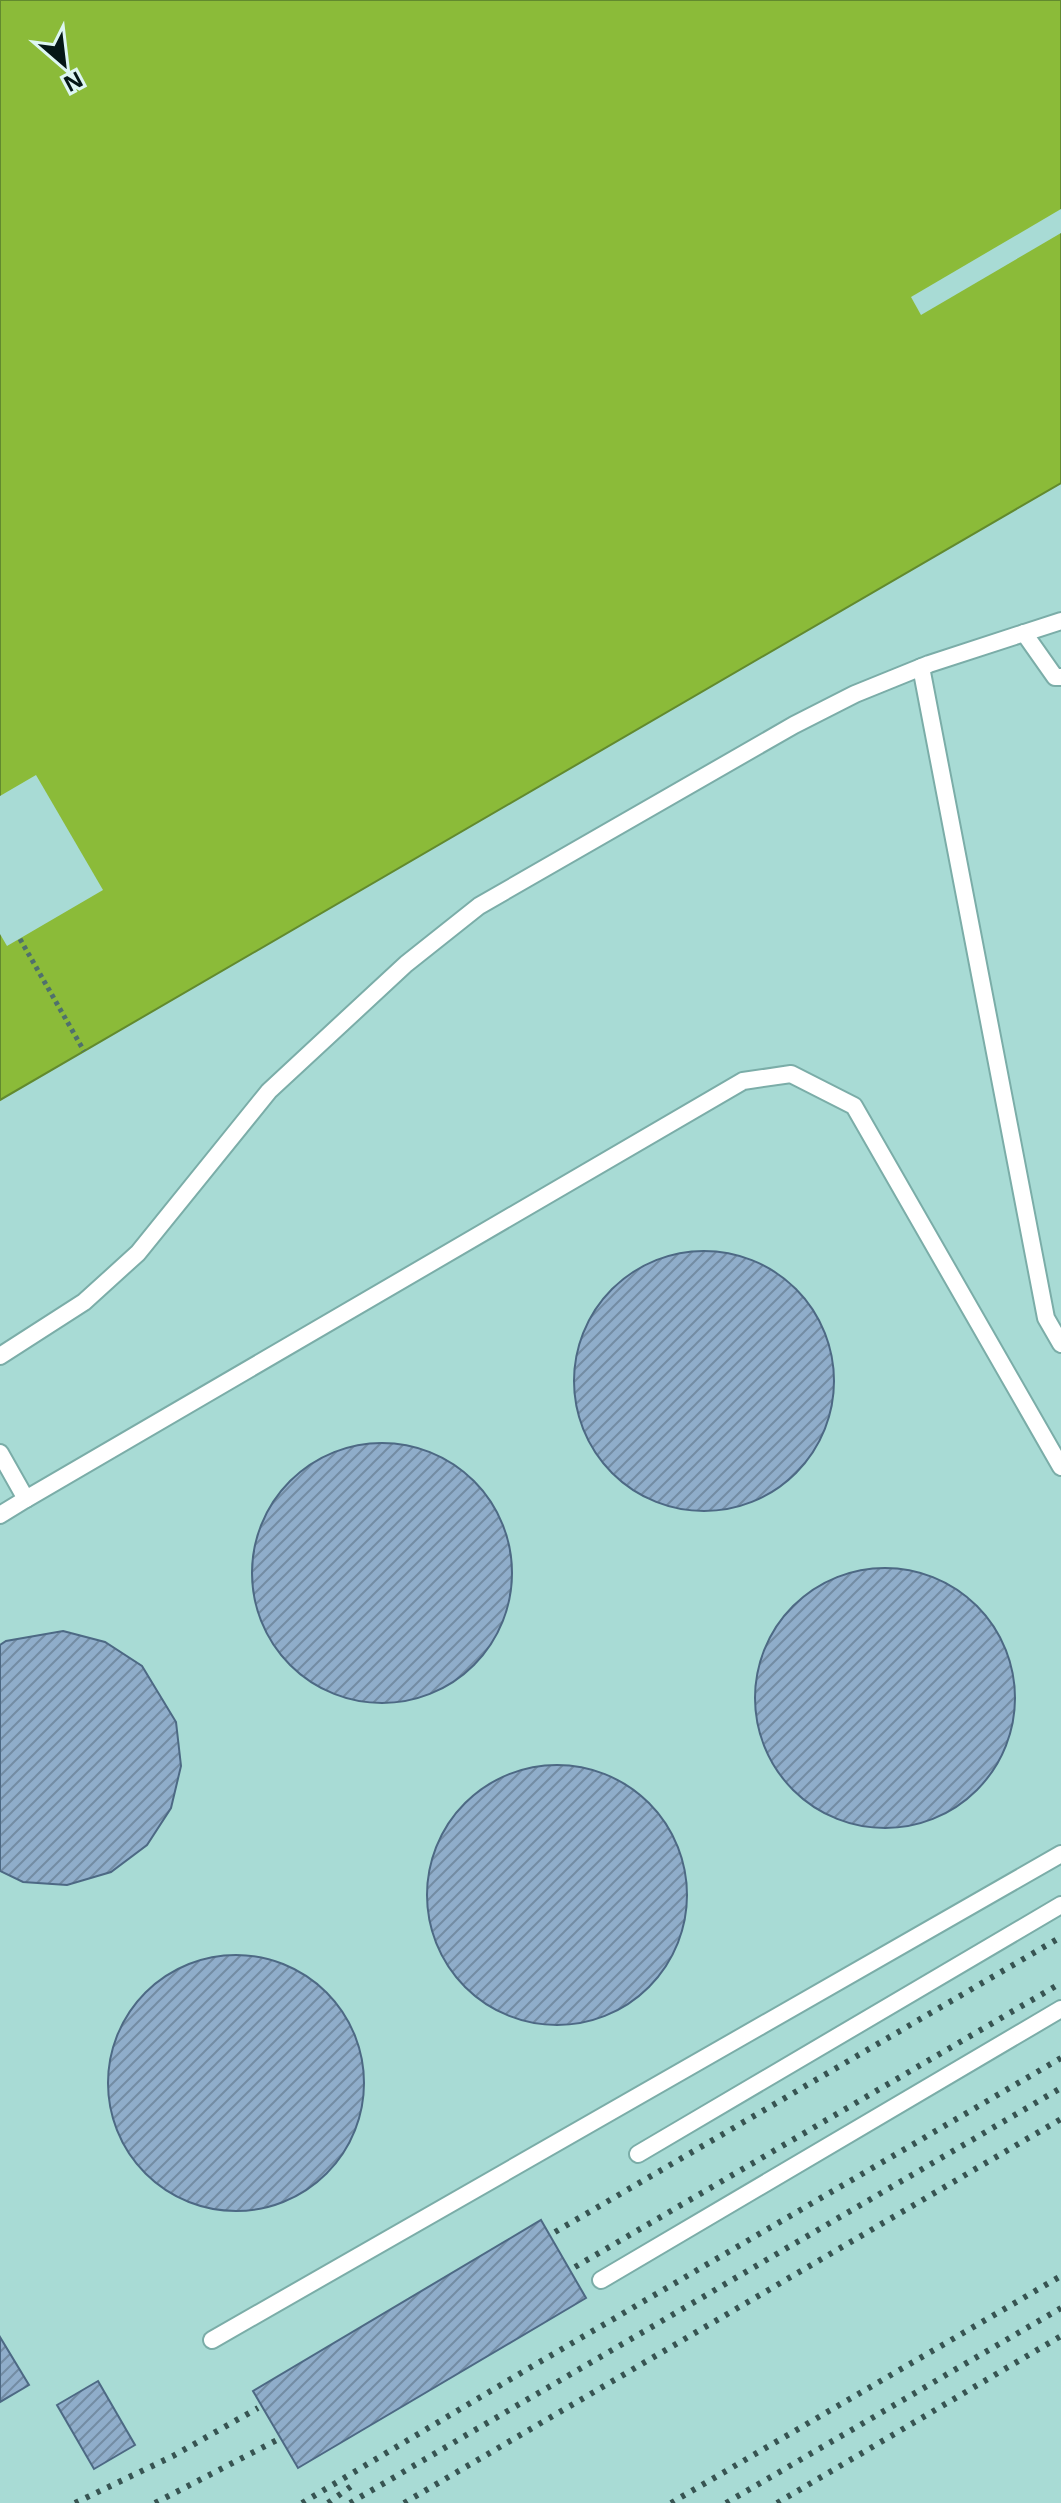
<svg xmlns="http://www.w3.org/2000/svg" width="1061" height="2503" viewBox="0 0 1061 2503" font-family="'Noto Sans',sans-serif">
	<defs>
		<pattern id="building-hatch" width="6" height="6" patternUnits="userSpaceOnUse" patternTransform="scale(2)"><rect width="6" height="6" fill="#8fadca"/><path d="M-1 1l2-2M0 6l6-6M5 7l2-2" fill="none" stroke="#738ca3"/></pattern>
	</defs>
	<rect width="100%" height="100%" fill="#a8dbd5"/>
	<path fill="#8bbb39" stroke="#628a2e" stroke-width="2" d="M 0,0 L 1061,0 L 1061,483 L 0,1100 Z"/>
	<g fill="#a8dbd5">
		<path d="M 1061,209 L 1061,233 L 921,315 L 911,297 Z"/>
		<path d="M 36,775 L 103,890 L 7,946 L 0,934 L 0,796 Z"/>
	</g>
	<g fill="url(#building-hatch)" stroke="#4d6984" stroke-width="2">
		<circle cx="704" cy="1381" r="130"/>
		<circle cx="382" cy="1573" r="130"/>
		<circle cx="885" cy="1698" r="130"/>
		<path d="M 63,1631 L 105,1642 L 142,1666 L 176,1722 L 181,1766 L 171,1808 L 147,1845 L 111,1872 L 67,1885 L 23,1882 L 0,1871 L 0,1645 L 6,1641 Z"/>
		<circle cx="557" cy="1895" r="130"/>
		<circle cx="236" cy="2083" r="128"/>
		<path d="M 541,2220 L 586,2298 L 298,2468 L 253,2391 Z"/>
		<path d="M 0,2337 L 29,2385 L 0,2402 Z"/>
		<path d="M 98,2381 L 135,2445 L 94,2469 L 57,2405 Z"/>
	</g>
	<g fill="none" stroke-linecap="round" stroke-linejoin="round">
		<defs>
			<g id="service">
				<path d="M 1024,633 L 1055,677 L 1061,677"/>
				<path d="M 921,667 L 1046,1318 L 1061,1344"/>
				<path d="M 0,1356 L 84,1302 L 138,1253 L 269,1091 L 406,964 L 479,906 L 794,725 L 855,694 L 929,664 L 1061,621"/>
				<path d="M 0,1453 L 26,1499 L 743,1081 L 791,1074 L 854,1106 L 1061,1467"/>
				<path d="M 0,1515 L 26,1499"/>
				<path d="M 638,2154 L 1061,1905"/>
				<path d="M 601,2280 L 1061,2009"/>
				<path d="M 212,2340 L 1061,1854"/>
			</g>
		</defs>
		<use href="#service" stroke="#7bada8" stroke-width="20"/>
		<path stroke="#4f706d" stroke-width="5" stroke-dasharray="4 4" stroke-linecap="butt" d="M 20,939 L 84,1051"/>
		<use href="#service" stroke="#fff" stroke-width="16"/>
		<g stroke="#375452" stroke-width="6" stroke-dasharray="4 8" stroke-linecap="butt">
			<path d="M 555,2232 L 1061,1937"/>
			<path d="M 575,2267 L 1061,1983"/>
			<path d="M 75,2503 L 173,2456 L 258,2408"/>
			<path d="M 155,2503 L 277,2440"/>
			<path d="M 302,2503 L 531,2367 L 1061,2058"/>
			<path d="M 328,2503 L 357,2482"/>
			<path d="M 350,2503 L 1061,2088"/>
			<path d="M 404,2503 L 1061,2119"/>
			<path d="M 671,2503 L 1061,2276"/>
			<path d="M 726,2503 L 1061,2308"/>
			<path d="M 777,2503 L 1061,2336"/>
		</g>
	</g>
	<g transform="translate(64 64) rotate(152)" stroke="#ddf6f3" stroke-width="6" paint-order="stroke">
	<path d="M0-6L14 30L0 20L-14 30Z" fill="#041716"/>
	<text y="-12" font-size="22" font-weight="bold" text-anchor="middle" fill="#041716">N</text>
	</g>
</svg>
